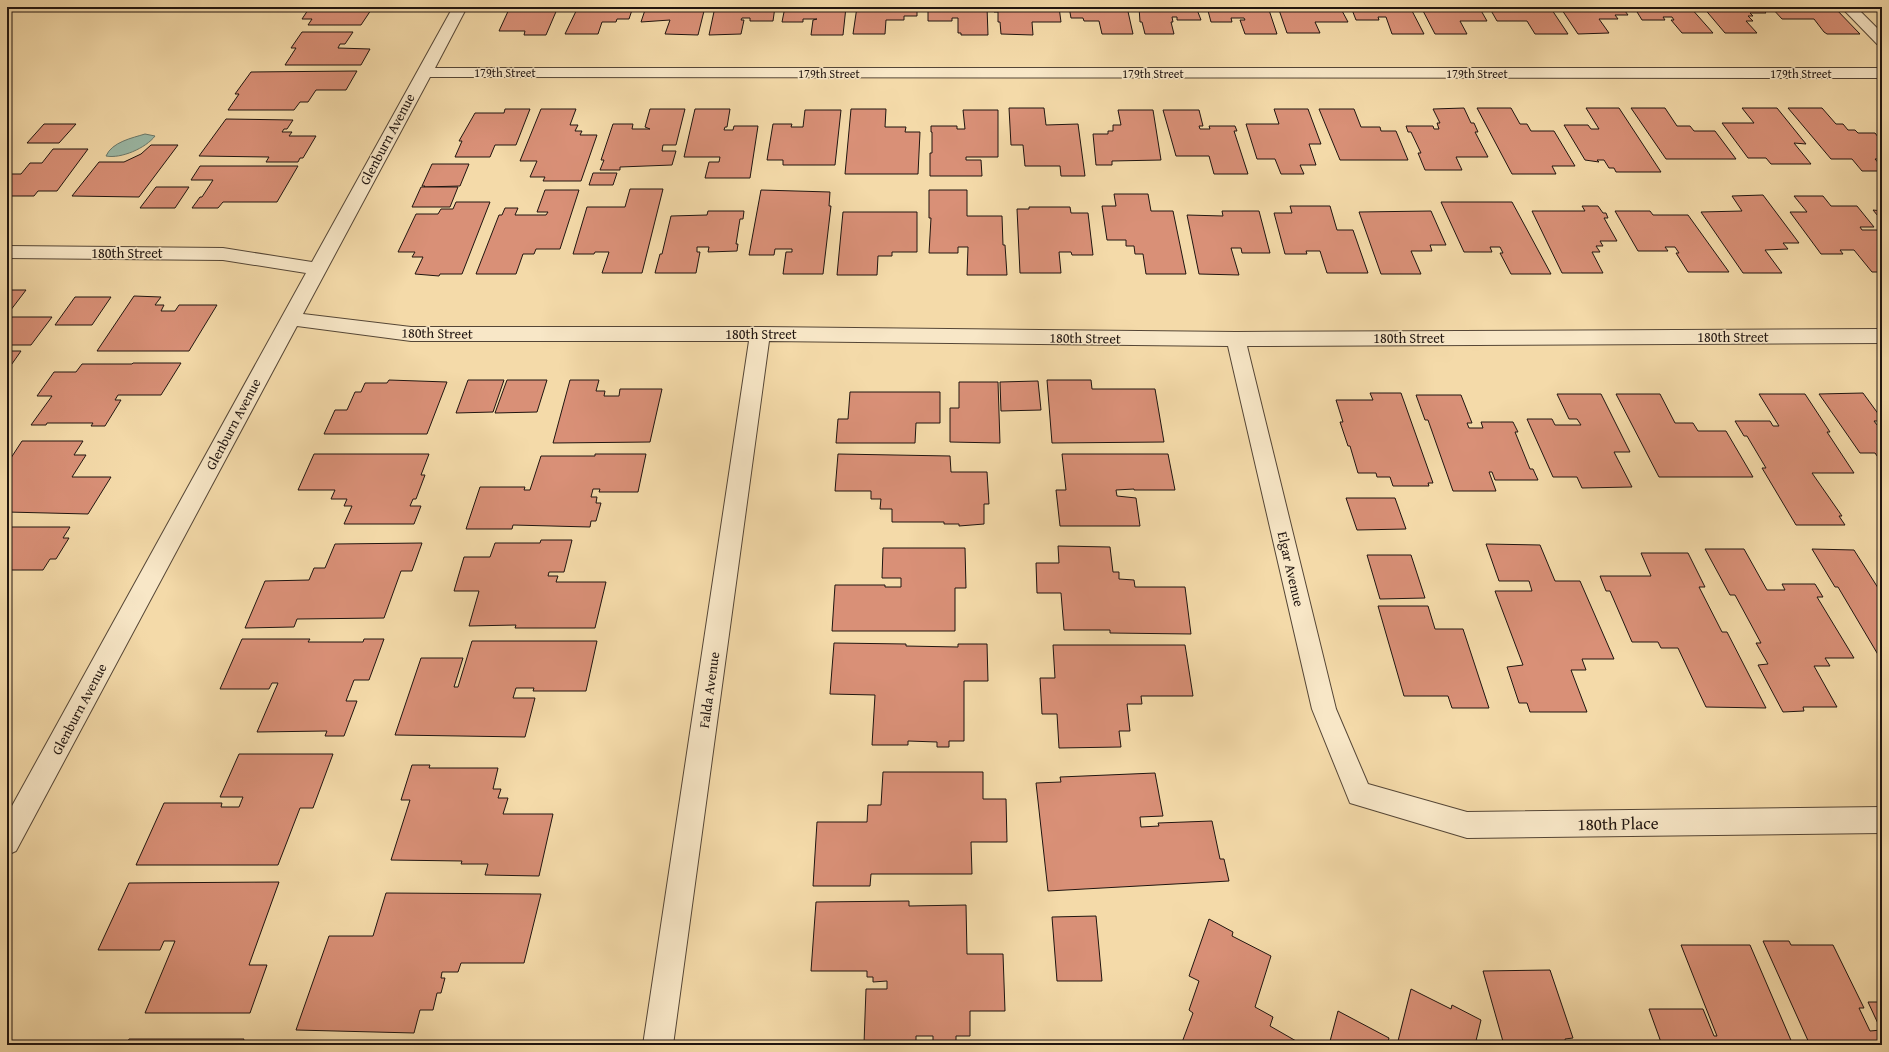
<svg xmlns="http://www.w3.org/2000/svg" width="1889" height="1052" viewBox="0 0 1889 1052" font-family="'Gentium Book Plus',serif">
	<rect width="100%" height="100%" fill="#f4daa9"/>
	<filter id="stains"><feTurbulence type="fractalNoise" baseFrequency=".005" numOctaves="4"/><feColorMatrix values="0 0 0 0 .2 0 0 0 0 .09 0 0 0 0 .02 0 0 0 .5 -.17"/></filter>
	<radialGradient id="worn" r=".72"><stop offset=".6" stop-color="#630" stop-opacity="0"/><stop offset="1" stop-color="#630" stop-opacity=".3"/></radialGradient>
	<path fill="#9cbba9" stroke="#6a796c" d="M 145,134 L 155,136 C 146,148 121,159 106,156 C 112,142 132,138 145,134 Z"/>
	<g fill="#d99077" stroke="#201510">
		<path d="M 310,7 L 396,7 L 394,10 L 371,10 L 361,25 L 308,25 L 312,19 L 302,19 Z"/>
		<path d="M 510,7 L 558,7 L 546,35 L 524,35 L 525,31 L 499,31 Z"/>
		<path d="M 578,7 L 633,7 L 629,19 L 617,19 L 616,22 L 602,22 L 598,34 L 565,34 Z"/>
		<path d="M 646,7 L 705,7 L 698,35 L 665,34 L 670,20 L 641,22 Z"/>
		<path d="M 715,7 L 775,7 L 773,21 L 750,21 L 750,18 L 742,18 L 741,20 L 744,20 L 741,34 L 709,35 Z"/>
		<path d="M 785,7 L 846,7 L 843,35 L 811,35 L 813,20 L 817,19 L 803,19 L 803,22 L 782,22 Z"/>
		<path d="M 857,7 L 917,7 L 917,16 L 904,16 L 904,20 L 886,20 L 885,34 L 853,34 Z"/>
		<path d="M 928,7 L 987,7 L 988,35 L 961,35 L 961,33 L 958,33 L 958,18 L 952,18 L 952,21 L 928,21 Z"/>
		<path d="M 994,7 L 1059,7 L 1061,22 L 1032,22 L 1033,35 L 1001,34 L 1000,22 L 998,22 L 998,12 L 994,12 Z"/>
		<path d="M 1069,7 L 1127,7 L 1133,34 L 1102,34 L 1099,21 L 1084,21 L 1083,18 L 1071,18 Z"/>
		<path d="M 1139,7 L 1196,7 L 1201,20 L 1177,20 L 1177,17 L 1172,17 L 1173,22 L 1171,22 L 1174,34 L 1145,34 L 1142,22 L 1140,22 Z"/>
		<path d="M 1207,7 L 1268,7 L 1277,34 L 1245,34 L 1240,20 L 1245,20 L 1244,18 L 1231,18 L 1232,22 L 1211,22 Z"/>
		<path d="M 1278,7 L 1340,7 L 1348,22 L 1315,22 L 1320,33 L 1287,33 Z"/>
		<path d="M 1351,7 L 1410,7 L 1424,34 L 1392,34 L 1386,17 L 1378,17 L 1379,20 L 1356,20 Z"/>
		<path d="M 1421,7 L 1479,7 L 1487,21 L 1460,21 L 1467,34 L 1435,34 Z"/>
		<path d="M 1489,7 L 1550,7 L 1568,34 L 1535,34 L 1527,21 L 1497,21 Z"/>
		<path d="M 1560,7 L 1622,7 L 1628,15 L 1615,15 L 1618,19 L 1599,19 L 1609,33 L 1578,34 Z"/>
		<path d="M 1634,7 L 1690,7 L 1713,33 L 1682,33 L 1671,20 L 1674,20 L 1672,17 L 1663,17 L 1665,20 L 1642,20 Z"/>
		<path d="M 1703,7 L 1761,7 L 1766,13 L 1750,13 L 1753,16 L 1748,16 L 1753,21 L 1746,21 L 1757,33 L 1725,33 Z"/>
		<path d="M 1771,7 L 1834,7 L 1860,34 L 1827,34 L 1824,32 L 1814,19 L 1782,19 Z"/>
		<path d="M 302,32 L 353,32 L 345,44 L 340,44 L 338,48 L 370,49 L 361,65 L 285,65 L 296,48 L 291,48 Z"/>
		<path d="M 357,71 L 346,90 L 316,90 L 308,102 L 300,102 L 294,110 L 228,110 L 239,94 L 235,94 L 251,72 Z"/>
		<path d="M 1009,108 L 1044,108 L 1046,125 L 1078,124 L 1085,176 L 1061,176 L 1060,166 L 1025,166 L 1023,145 L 1011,145 Z"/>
		<path d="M 1464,108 L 1471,123 L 1474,123 L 1478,132 L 1475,132 L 1488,157 L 1456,157 L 1462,170 L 1425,170 L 1418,153 L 1421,153 L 1411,132 L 1408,132 L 1406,126 L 1433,126 L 1434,129 L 1439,129 L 1437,123 L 1440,123 L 1433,109 Z"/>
		<path d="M 1477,108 L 1511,108 L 1520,124 L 1527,124 L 1531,131 L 1554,131 L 1575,166 L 1552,166 L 1556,174 L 1512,174 Z"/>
		<path d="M 1586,108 L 1619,108 L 1661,172 L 1616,172 L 1614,168 L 1609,168 L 1604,160 L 1597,160 L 1599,162 L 1585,160 L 1564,125 L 1588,125 L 1591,129 L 1599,129 Z"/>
		<path d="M 1631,108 L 1665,108 L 1677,126 L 1690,126 L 1694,131 L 1715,131 L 1736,159 L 1666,159 Z"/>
		<path d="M 1742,108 L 1777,108 L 1806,144 L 1794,143 L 1811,164 L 1771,164 L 1766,158 L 1748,158 L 1722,123 L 1754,123 Z"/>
		<path d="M 1788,108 L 1822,108 L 1836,124 L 1843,124 L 1848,130 L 1855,130 L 1858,133 L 1875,133 L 1882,142 L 1882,159 L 1875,159 L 1882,167 L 1882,171 L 1862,171 L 1852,159 L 1831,159 Z"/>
		<path d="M 505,109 L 530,109 L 516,145 L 495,145 L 490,157 L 455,157 L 462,141 L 459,141 L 475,113 L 504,113 Z"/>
		<path d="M 541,109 L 576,109 L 570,125 L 578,125 L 575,131 L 582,131 L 580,135 L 597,135 L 581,181 L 543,181 L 545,177 L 530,177 L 537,161 L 520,161 Z"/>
		<path d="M 650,109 L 685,109 L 676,145 L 663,145 L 662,151 L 676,151 L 672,165 L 620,167 L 620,170 L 600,170 L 604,160 L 601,160 L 613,124 L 633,124 L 632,129 L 650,129 L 645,127 Z"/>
		<path d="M 695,109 L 730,109 L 727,127 L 725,127 L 724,130 L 733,130 L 734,126 L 758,126 L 750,178 L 705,178 L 709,162 L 719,162 L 720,157 L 684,157 Z"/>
		<path d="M 851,109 L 886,109 L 885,127 L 906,127 L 905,132 L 920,132 L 918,174 L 845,174 Z"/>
		<path d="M 1274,109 L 1308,109 L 1321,144 L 1309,144 L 1316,165 L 1300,165 L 1304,174 L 1281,174 L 1275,159 L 1257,159 L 1246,124 L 1279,124 Z"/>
		<path d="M 1319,109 L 1354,109 L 1361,127 L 1380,127 L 1381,131 L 1396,131 L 1408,160 L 1340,160 Z"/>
		<path d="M 805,110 L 841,110 L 835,165 L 783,165 L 783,160 L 767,160 L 773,124 L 792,124 L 791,127 L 803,127 Z"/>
		<path d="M 963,110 L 998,110 L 998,157 L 966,157 L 966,160 L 981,160 L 982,176 L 930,176 L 930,153 L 932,153 L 932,132 L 931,132 L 931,126 L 957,126 L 957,129 L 965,129 Z"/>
		<path d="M 1118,110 L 1153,110 L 1161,160 L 1112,161 L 1112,165 L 1096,165 L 1093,134 L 1108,134 L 1108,131 L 1113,131 L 1113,125 L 1121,125 Z"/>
		<path d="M 1163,110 L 1199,110 L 1203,126 L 1199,126 L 1200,129 L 1210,129 L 1209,126 L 1235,126 L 1237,131 L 1234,131 L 1248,174 L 1214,174 L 1209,156 L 1176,156 Z"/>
		<path d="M 226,119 L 293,120 L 287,129 L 284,129 L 282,132 L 292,132 L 289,136 L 316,136 L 303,158 L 300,158 L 298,162 L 266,162 L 269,157 L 199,156 Z"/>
		<path d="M 44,124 L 76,124 L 59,143 L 27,143 Z"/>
		<path d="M 151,145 L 178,145 L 139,197 L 72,196 L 99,162 L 124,162 L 141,154 Z"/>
		<path d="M 53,149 L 88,149 L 57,191 L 38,191 L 34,196 L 7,196 L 7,174 L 21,174 L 30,163 L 42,163 Z"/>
		<path d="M 432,164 L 469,164 L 460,186 L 424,187 L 425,186 L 422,186 Z"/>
		<path d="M 200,166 L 298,166 L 277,202 L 223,202 L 218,208 L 192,208 L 200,197 L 202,197 L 213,180 L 191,180 Z"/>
		<path d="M 593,173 L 617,173 L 613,185 L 589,185 Z"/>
		<path d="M 156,187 L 189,187 L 175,208 L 140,208 Z"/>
		<path d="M 421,187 L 458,187 L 450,207 L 412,207 Z"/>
		<path d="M 630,189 L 663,189 L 642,273 L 602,273 L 609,252 L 595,252 L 594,254 L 573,254 L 587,207 L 625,207 Z"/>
		<path d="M 545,190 L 579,190 L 560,249 L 536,249 L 534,254 L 523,254 L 516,274 L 476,274 L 499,215 L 502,215 L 505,208 L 518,208 L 515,215 L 546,215 L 548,212 L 537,212 Z"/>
		<path d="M 761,190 L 830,192 L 829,206 L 831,206 L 823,274 L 783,274 L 786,252 L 792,252 L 792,249 L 775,249 L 774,255 L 749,255 Z"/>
		<path d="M 929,190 L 967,190 L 967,216 L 1002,216 L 1003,245 L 1005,245 L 1007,275 L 967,275 L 968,247 L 958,247 L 958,253 L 929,253 L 931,218 L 929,218 Z"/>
		<path d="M 1114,194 L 1148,194 L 1151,211 L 1173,211 L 1186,274 L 1146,274 L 1143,254 L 1135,254 L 1134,246 L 1126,246 L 1126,240 L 1107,240 L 1102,206 L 1116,206 Z"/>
		<path d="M 1763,195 L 1799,243 L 1783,243 L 1788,249 L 1765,250 L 1782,273 L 1743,273 L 1701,212 L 1742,211 L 1732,196 Z"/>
		<path d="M 1794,196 L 1823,196 L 1831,206 L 1857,206 L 1874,227 L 1860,227 L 1862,230 L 1877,230 L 1882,236 L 1882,272 L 1872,272 L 1854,250 L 1840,250 L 1843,254 L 1821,254 L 1790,212 L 1807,212 Z"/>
		<path d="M 456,202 L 490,202 L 462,274 L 440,274 L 439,276 L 415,274 L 423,257 L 412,257 L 415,252 L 398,252 L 416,214 L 438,214 L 441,209 L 453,209 Z"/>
		<path d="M 1441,202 L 1512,202 L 1551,274 L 1511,274 L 1500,253 L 1503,253 L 1500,247 L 1490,247 L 1492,252 L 1464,252 Z"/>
		<path d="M 1290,206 L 1330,206 L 1337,230 L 1353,230 L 1368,273 L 1327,273 L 1320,251 L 1306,251 L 1307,254 L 1285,254 L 1274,213 L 1292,213 Z"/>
		<path d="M 1582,206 L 1598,206 L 1603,213 L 1606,213 L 1608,218 L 1604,218 L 1617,241 L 1600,241 L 1603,246 L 1596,246 L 1600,252 L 1592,252 L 1603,273 L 1562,273 L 1532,211 L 1585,211 Z"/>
		<path d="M 1029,207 L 1070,207 L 1071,213 L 1088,213 L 1093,255 L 1072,255 L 1071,252 L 1059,252 L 1061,273 L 1020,273 L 1017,209 L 1029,209 Z"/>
		<path d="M 1873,210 L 1882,211 L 1882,221 Z"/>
		<path d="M 708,211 L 744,211 L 743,219 L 740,219 L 736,244 L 738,244 L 737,251 L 708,252 L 709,247 L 697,247 L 697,252 L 700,252 L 696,273 L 655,273 L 660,254 L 662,254 L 671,216 L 707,215 Z"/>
		<path d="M 1222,211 L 1259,211 L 1270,253 L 1242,253 L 1241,248 L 1231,248 L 1239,275 L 1199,274 L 1187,215 L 1223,216 Z"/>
		<path d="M 1431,211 L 1446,245 L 1430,245 L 1432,251 L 1411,251 L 1421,274 L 1381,274 L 1359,212 Z"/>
		<path d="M 1615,211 L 1650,211 L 1653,215 L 1688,215 L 1729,272 L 1688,272 L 1676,253 L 1679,253 L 1675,247 L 1665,247 L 1668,251 L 1638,251 Z"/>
		<path d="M 843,212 L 917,212 L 917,252 L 892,252 L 892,256 L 878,256 L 877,275 L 837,275 Z"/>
		<path d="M 7,290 L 26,290 L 7,315 Z"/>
		<path d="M 134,296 L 161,297 L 155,305 L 164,305 L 161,311 L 175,311 L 179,305 L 217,305 L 189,351 L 97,351 Z"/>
		<path d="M 75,297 L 111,297 L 92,325 L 55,325 Z"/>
		<path d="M 12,317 L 52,317 L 31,345 L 7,345 L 7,324 Z"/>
		<path d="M 7,351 L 21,351 L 7,371 Z"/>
		<path d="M 133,363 L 181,363 L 161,395 L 118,395 L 115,400 L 121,400 L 105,426 L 91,426 L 93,423 L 47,423 L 46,425 L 31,425 L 52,396 L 37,396 L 54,372 L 76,372 L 82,364 L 132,364 Z"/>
		<path d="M 389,380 L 447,382 L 427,434 L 324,434 L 335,410 L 347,410 L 355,392 L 361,392 L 365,383 L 387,383 Z"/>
		<path d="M 468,380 L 504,380 L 493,412 L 456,413 Z"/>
		<path d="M 507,380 L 547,380 L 537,412 L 495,413 Z"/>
		<path d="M 570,380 L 599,380 L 596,391 L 605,391 L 604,396 L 619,396 L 620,389 L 662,389 L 650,442 L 553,443 Z"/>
		<path d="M 1047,380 L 1091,380 L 1092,389 L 1155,389 L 1164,442 L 1052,443 Z"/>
		<path d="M 1038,381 L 1041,410 L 1001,411 L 1000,382 Z"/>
		<path d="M 959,382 L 998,382 L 1000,443 L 950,442 L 950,408 L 959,408 Z"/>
		<path d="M 850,392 L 940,392 L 940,423 L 916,423 L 915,443 L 836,443 L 838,419 L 848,419 Z"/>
		<path d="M 1370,393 L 1401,393 L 1433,483 L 1428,483 L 1429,486 L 1393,486 L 1390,477 L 1377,477 L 1376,473 L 1358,473 L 1350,446 L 1348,446 L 1340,422 L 1343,422 L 1336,400 L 1373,400 Z"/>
		<path d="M 1863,393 L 1882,419 L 1882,421 L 1874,421 L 1877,425 L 1882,425 L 1882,463 L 1875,453 L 1860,453 L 1819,394 Z"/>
		<path d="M 1557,394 L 1601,394 L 1630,452 L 1614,452 L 1632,487 L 1582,488 L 1577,477 L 1553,477 L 1527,419 L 1552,419 L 1555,425 L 1581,425 L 1577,419 L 1569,419 Z"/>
		<path d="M 1616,394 L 1660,394 L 1675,423 L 1693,423 L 1698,431 L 1726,431 L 1753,477 L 1659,477 Z"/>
		<path d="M 1759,394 L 1805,394 L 1830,432 L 1827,432 L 1854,473 L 1812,473 L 1842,516 L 1839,516 L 1845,525 L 1796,525 L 1762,468 L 1766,468 L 1747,436 L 1744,436 L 1735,421 L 1770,421 L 1773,426 L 1779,426 Z"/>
		<path d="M 1416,395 L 1461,395 L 1472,423 L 1467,423 L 1469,428 L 1483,428 L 1481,422 L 1513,422 L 1518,432 L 1515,432 L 1530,469 L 1533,469 L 1538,480 L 1495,480 L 1492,472 L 1489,472 L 1496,491 L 1453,491 L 1428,420 L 1425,420 Z"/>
		<path d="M 22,441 L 83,441 L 74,455 L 86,455 L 72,477 L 111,477 L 88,514 L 7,512 L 7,464 Z"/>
		<path d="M 314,454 L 429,454 L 421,475 L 425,475 L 416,499 L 413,499 L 410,506 L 421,506 L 414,524 L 344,524 L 352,506 L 344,506 L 347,499 L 331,499 L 335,490 L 298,490 Z"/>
		<path d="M 595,454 L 646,454 L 638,492 L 599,492 L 600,489 L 593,489 L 591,497 L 597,497 L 596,503 L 601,503 L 596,521 L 591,521 L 590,527 L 513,525 L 512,529 L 466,529 L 480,487 L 525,487 L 524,490 L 530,490 L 541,456 L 595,456 Z"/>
		<path d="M 838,454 L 950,456 L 951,472 L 987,472 L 989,504 L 984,504 L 984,524 L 959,526 L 959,524 L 944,524 L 944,522 L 892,522 L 892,509 L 880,509 L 881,499 L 871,499 L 871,491 L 835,491 Z"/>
		<path d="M 1062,454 L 1168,454 L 1175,490 L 1134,490 L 1134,489 L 1116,490 L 1117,496 L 1136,498 L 1140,526 L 1060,526 L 1056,490 L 1066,490 Z"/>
		<path d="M 1346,498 L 1395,498 L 1406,529 L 1357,530 Z"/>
		<path d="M 8,527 L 70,527 L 63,538 L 69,538 L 56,559 L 50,559 L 43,570 L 7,570 Z"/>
		<path d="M 541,540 L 572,540 L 564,572 L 549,572 L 548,576 L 558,576 L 556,582 L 606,582 L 595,628 L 515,628 L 516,625 L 469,626 L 479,591 L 454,591 L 464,557 L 490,557 L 495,543 L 540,543 Z"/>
		<path d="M 422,543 L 412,571 L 401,571 L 384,618 L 297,619 L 294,627 L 245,628 L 265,581 L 309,580 L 314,568 L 325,568 L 335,544 Z"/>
		<path d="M 1486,544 L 1540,545 L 1555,581 L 1580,581 L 1614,659 L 1582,659 L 1586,670 L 1571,670 L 1587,712 L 1530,712 L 1527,703 L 1519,703 L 1507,667 L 1523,665 L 1495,591 L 1532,591 L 1529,581 L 1499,581 Z"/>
		<path d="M 1058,546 L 1110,547 L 1113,572 L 1119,572 L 1119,579 L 1134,580 L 1135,587 L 1185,587 L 1191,634 L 1110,633 L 1110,630 L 1064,630 L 1061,593 L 1037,593 L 1036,563 L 1059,563 Z"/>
		<path d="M 883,548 L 965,548 L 966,588 L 955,588 L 955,631 L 832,631 L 835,585 L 885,585 L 885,587 L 901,587 L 901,578 L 882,578 Z"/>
		<path d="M 1705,549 L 1744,549 L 1767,590 L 1785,590 L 1782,584 L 1815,584 L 1823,597 L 1817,597 L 1854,658 L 1825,658 L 1830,666 L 1814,666 L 1837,707 L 1803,707 L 1804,711 L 1783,712 L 1758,665 L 1768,664 L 1756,643 L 1761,643 L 1735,595 L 1730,595 Z"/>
		<path d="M 1812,549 L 1854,550 L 1880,591 L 1882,591 L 1882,658 L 1880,658 L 1838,587 L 1835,587 Z"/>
		<path d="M 1641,553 L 1688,553 L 1705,587 L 1699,587 L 1722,632 L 1727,632 L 1766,708 L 1706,707 L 1678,648 L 1661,648 L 1658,642 L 1632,642 L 1610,591 L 1606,591 L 1600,576 L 1651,576 Z"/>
		<path d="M 1367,555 L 1411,555 L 1425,598 L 1380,599 Z"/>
		<path d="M 1378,606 L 1428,606 L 1435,629 L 1463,629 L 1489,708 L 1452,708 L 1448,696 L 1404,696 Z"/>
		<path d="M 242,639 L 310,639 L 308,642 L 363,642 L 364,639 L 384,639 L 369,680 L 354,680 L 346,701 L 357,701 L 344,736 L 325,736 L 327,731 L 257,732 L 278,683 L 272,683 L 269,689 L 220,689 Z"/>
		<path d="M 472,641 L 597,641 L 586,691 L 533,691 L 534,688 L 516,688 L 513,698 L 535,698 L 525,737 L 395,735 L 421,658 L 463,658 L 454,687 L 458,687 Z"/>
		<path d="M 834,643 L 906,644 L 906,646 L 958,647 L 958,644 L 987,644 L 988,681 L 964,681 L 964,741 L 949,741 L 949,747 L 937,747 L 937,742 L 908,741 L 908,745 L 872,745 L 875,695 L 830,694 Z"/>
		<path d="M 1053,645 L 1185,645 L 1193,696 L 1141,696 L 1142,704 L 1127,704 L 1130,731 L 1119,731 L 1121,747 L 1059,748 L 1057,714 L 1042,714 L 1040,678 L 1055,678 Z"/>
		<path d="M 239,754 L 333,754 L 313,808 L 300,808 L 278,865 L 136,865 L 164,803 L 222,803 L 221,807 L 239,807 L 243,797 L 220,797 Z"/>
		<path d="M 412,765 L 430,765 L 429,768 L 498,768 L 493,789 L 501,789 L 498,798 L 508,798 L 503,814 L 553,814 L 539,876 L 485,875 L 488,864 L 461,864 L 462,861 L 391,860 L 410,800 L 401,800 Z"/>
		<path d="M 883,772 L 983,772 L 983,799 L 1006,799 L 1007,842 L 971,842 L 972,874 L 871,874 L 870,886 L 813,886 L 817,822 L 867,822 L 868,805 L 881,805 Z"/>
		<path d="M 1155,773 L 1163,816 L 1140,817 L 1141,827 L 1159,826 L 1158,823 L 1212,821 L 1220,859 L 1224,859 L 1229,881 L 1048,891 L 1036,783 L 1061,782 L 1060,777 Z"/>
		<path d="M 279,882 L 249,965 L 267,965 L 250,1013 L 145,1013 L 175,941 L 164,941 L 160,950 L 98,950 L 129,883 Z"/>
		<path d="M 386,893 L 541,894 L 524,963 L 461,963 L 458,972 L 442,972 L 441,978 L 445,978 L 441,993 L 437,993 L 433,1010 L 420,1010 L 414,1033 L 296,1030 L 329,936 L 373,936 Z"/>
		<path d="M 909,901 L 909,906 L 966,905 L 967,954 L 1003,954 L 1005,1011 L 970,1011 L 970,1036 L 956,1036 L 956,1045 L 933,1045 L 933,1036 L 916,1036 L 916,1044 L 864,1044 L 866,989 L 887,989 L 887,981 L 873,982 L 873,977 L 867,977 L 867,971 L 811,971 L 816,902 Z"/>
		<path d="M 1096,916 L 1102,981 L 1057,981 L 1052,917 Z"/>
		<path d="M 1209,919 L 1233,932 L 1232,936 L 1271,956 L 1255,1007 L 1273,1017 L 1270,1026 L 1303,1045 L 1181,1045 L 1193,1013 L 1189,1010 L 1199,981 L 1189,976 Z"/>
		<path d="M 1763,941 L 1789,941 L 1791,945 L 1833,945 L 1864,1008 L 1859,1008 L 1870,1031 L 1881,1030 L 1868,1002 L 1882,1002 L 1882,1045 L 1810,1045 Z"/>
		<path d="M 1681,945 L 1750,945 L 1793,1045 L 1662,1045 L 1649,1009 L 1703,1009 L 1714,1036 L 1717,1036 Z"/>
		<path d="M 1550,970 L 1573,1038 L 1565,1039 L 1566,1045 L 1504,1045 L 1483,971 Z"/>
		<path d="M 1411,989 L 1451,1009 L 1452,1005 L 1481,1020 L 1475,1045 L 1397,1045 Z"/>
		<path d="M 1338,1011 L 1389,1038 L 1387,1045 L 1329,1045 Z"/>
		<path d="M 129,1039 L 244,1039 L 242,1045 L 126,1045 Z"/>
	</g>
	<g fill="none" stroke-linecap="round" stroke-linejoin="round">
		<defs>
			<g id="minor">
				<path d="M 453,7 L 467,7 L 435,68 L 1882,68 L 1882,78 L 430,77 L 303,314 L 411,327 L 760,327 L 1236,332 L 1882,329 L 1882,343 L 1247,346 L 1336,709 L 1368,784 L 1467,812 L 1882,807 L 1882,833 L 1467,838 L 1350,803 L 1312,709 L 1228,346 L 769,341 L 673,1045 L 643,1045 L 749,341 L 411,341 L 297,326 L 16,851 L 7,855 L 7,815 L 306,273 L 223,260 L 7,258 L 7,246 L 223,248 L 312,262 Z"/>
				<path d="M 1841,7 L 1856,7 L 1882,33 L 1882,45 L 1877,44 Z"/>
			</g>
		</defs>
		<use href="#minor" stroke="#554636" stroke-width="2"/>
		<use href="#minor" fill="#f8e7c7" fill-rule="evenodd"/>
	</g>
	<g text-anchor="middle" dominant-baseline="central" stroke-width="3" stroke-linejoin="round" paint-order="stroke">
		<g font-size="12" fill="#201510" stroke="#f8e7c7">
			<text x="505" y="72">179th Street</text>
			<text x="829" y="73">179th Street</text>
			<text x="1153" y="73">179th Street</text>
			<text x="1477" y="73">179th Street</text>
			<text x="1801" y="73">179th Street</text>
		</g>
		<g font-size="14" fill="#201510" stroke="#f8e7c7">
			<text transform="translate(387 139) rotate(-62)">Glenburn Avenue</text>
			<text x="127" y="253">180th Street</text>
			<text transform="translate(437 333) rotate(1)">180th Street</text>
			<text x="761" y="334">180th Street</text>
			<text x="1733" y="337">180th Street</text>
			<text transform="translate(1085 338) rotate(1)">180th Street</text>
			<text x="1409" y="338">180th Street</text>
			<text transform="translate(233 424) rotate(-62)">Glenburn Avenue</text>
			<text transform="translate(1291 569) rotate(77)">Elgar Avenue</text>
			<text transform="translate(709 690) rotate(-82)">Falda Avenue</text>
			<text transform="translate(79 709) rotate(-62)">Glenburn Avenue</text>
		</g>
		<g font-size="17" fill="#201510" stroke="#f8e7c7">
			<text transform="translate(1618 823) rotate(-1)">180th Place</text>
		</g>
	</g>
	<rect width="1889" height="1052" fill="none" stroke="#f4daa9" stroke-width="24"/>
	<rect x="8" y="8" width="1873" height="1036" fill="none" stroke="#201510" stroke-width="2"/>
	<rect x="12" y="12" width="1865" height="1028" fill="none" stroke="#201510"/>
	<rect width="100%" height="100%" filter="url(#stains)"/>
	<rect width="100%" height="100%" fill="url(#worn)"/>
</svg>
